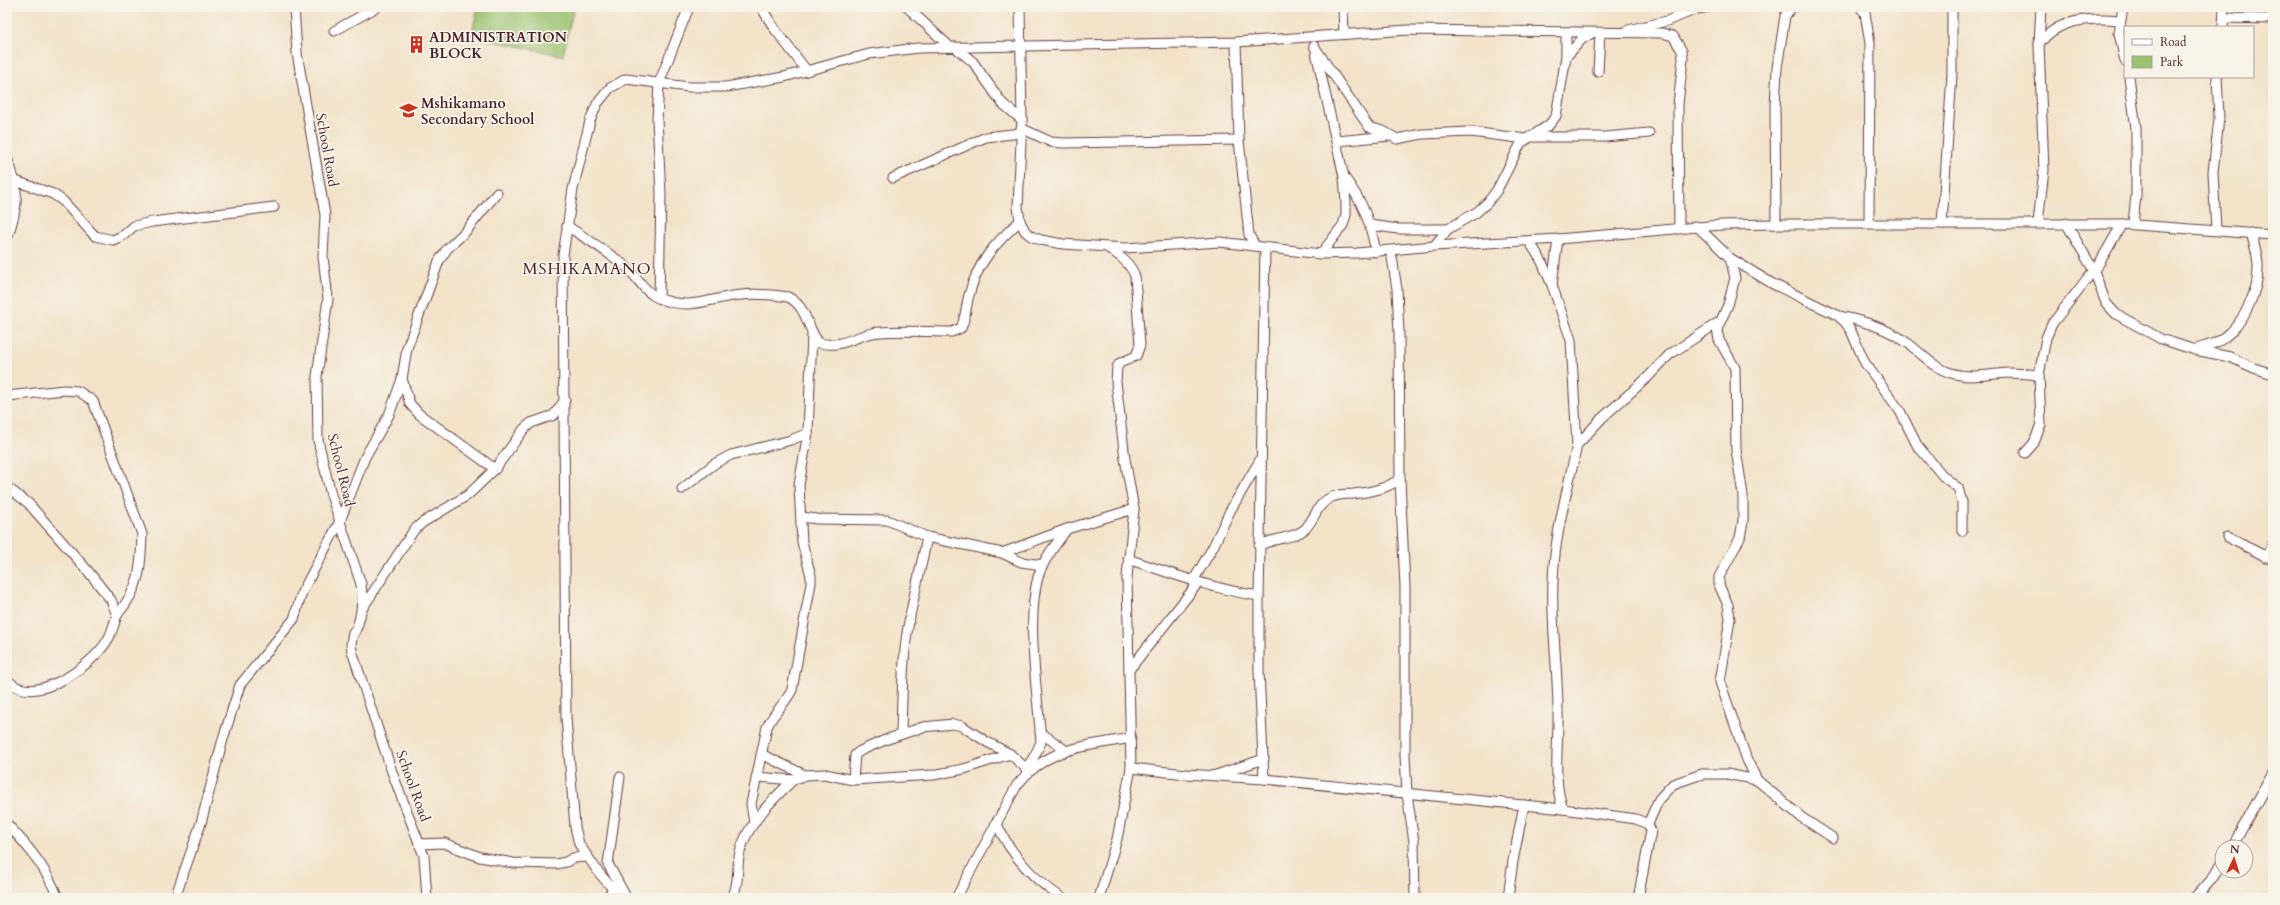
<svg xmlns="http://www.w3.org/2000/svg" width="2280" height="905" viewBox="0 0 2280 905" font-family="Cardo,serif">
	<rect width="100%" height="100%" fill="#f7f3e8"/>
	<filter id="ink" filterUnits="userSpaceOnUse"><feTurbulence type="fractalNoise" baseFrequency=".025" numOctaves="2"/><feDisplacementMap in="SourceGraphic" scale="8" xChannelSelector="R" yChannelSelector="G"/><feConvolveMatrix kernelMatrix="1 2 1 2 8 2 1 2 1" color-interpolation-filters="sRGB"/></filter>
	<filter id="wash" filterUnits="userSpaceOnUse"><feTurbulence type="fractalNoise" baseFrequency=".012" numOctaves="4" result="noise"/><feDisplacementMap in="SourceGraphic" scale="16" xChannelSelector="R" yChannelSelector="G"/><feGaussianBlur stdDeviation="0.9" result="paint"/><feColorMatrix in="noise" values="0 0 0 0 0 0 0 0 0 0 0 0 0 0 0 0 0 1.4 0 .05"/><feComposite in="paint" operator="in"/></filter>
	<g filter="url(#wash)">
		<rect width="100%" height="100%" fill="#f2e3c9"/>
		<path fill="#9ac370" stroke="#72714e" d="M 478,7 L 574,7 L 563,56 L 471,36 Z"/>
	</g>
	<g filter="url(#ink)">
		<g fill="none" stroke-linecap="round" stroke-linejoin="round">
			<defs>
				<g id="minor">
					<path d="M 294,7 L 297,53 L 325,215 L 323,257 L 328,299 L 317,376 L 318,440 L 331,495 L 361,584 C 363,601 362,618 354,634 L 353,632 L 351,644 L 352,651 L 392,772 L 424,856 L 427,898"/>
					<path d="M 761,7 L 774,28 L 807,71"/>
					<path d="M 907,7 L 950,47"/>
					<path d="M 1020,7 L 1022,120 L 1018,207 L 1020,221 L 1025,231 L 1031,236 L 1041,240 L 1063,244 L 1125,248 L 1220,242 L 1321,254 L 1357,253 L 1434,246 L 1558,239 L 1721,225 L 1776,224 L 2122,224 L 2273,235"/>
					<path d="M 1343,7 L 1344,33"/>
					<path d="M 1860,7 L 1865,13 L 1870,43 L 1869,223"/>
					<path d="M 2123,7 L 2119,33 L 2125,61"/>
					<path d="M 2224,18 L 2273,19"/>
					<path d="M 2223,27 L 2224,7"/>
					<path d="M 1628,30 L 1667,21 L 1697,9 L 1709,7"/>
					<path d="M 334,31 L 377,7"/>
					<path d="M 1236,42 L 1239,140 L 1249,235 L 1254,244"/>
					<path d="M 2039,44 L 2041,7"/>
					<path d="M 1314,46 L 1369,127 L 1383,131 L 1397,139 L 1422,134 L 1471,132 L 1526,139"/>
					<path d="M 955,47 L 973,62 L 1002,103 L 1022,120"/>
					<path d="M 1316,52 L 1344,177 L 1346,203 L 1346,215 L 1343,225 L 1321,254"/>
					<path d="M 1566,57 L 1581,40 L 1592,33"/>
					<path d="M 1598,72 L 1600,33"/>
					<path d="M 2129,77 L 2136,128 L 2136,195 L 2133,224"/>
					<path d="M 1021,128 L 1051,142 L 1063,143 L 1239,140"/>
					<path d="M 1529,137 L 1605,137 L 1649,133"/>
					<path d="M 1337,141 L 1389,136"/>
					<path d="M 7,158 C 20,190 19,205 7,238"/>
					<path d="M 1344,177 C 1363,202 1370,221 1376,252"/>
					<path d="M 7,178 L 53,194 L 63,201 L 95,236 L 113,240 L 124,235 L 134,226 L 152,222 L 274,207"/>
					<path d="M 893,178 L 986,137 L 1021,133"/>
					<path d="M 2038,223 L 2044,170 L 2039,45 C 2055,19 2092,17 2120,20"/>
					<path d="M 2066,223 L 2094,271 L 2106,303 L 2116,314 L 2161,339 L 2195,350 L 2230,357 L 2254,368 L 2273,374"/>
					<path d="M 1776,224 L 1775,107 L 1777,68 L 1785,16 L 1792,7"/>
					<path d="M 1942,224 L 1952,75 L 1952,7"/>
					<path d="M 1370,225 L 1398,229 L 1448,229"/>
					<path d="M 567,226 C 587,239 607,251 625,266 C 637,276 644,292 658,298 C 692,312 711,297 742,295 C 757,293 773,295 788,297 C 807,306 807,329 819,343 C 845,349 857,333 880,332 C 903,330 928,332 952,332 L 961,328 C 966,317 966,306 969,295 C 977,263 996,242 1020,221"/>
					<path d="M 1699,228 L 1730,258 L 1735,278 L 1728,305 L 1717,329 L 1719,340 L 1735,368 L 1736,450 L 1743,495 L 1743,521 L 1740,538 L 1719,577 L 1719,585 L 1728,605 L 1730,619 L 1720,682 L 1747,760 L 1757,780"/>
					<path d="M 2216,230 L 2213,172 L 2219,118 L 2217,77"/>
					<path d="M 1529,241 L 1541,260 L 1552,285 L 1571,340 L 1577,445 C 1568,489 1554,536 1553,582 C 1551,625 1558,669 1558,712 C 1559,745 1552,778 1563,809"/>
					<path d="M 1434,246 L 1448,229 L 1477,212 L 1488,202 L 1497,190 L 1521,143 L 1549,125 L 1556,116 L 1566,57 L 1566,32"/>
					<path d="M 1391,251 L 1397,289 L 1399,333 L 1400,479 L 1405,587 L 1405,755 L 1407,794 L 1414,842 L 1415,898"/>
					<path d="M 1730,258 L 1773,284 L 1837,315 L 1845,322 L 1851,331 L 1865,363 L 1900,411 L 1917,445 L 1943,476 L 1958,488 L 1962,502 L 1962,531"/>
					<path d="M 1552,285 L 1558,239"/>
					<path d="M 659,298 L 661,193 L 657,120 L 659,83 L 689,7"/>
					<path d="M 1839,316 C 1863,321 1888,328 1909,344 C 1922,354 1934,368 1951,373 C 1970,379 1989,374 2008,373 C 2019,373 2029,374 2039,375"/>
					<path d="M 2196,349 C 2206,346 2217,344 2225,337 C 2244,323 2259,290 2258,266 C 2258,255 2254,244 2251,233"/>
					<path d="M 7,396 L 64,390 L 78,391 L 93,401 L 142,534 C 141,569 140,588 117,615"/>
					<path d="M 1577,445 L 1602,418 L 1647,378 L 1669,355 L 1719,322"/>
					<path d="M 2025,453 L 2034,443 L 2041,424 L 2039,375 L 2046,338 L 2052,324 L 2100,262 L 2122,224"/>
					<path d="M 495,469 L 419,414 L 410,404 L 402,379 L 407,348 L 439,261 L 447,249 L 466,231 L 497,193"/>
					<path d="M 7,487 L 28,503 L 88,571 L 111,600 L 117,615 C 114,623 112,634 107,641 C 92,666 31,710 7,679"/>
					<path d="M 682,489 L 714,464 L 731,455 L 791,440 L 808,433"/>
					<path d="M 801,517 L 817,519 L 887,520 L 927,537 L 1002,553 L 1067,529 L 1134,509"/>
					<path d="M 2227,537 L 2273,560"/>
					<path d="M 1259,546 C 1274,537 1294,539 1305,529 C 1315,519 1317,503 1332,497 C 1339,494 1346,494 1353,494 C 1370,492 1386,489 1400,479"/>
					<path d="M 1002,553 L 1021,562 L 1043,565"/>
					<path d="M 2266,558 L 2273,544"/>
					<path d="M 1128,559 C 1172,574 1213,589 1259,596"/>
					<path d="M 1193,581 L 1213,547 L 1230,511 L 1260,460"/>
					<path d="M 362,609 L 414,530 L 422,523 L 468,495 L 495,469 L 524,429 L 531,423 L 554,415 L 565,400"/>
					<path d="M 1129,670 L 1198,583"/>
					<path d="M 1040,732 L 1065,750"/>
					<path d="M 901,734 C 902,700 902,666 907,633 C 912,601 921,569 927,537"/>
					<path d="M 761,754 L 805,775"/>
					<path d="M 1131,768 L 1186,774 L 1264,779 L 1563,809 L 1636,819 L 1648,824 L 1651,831 L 1638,898"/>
					<path d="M 1026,769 L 1035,755 L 1041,742 C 1038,694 1025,619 1039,574 C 1044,558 1057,543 1067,529"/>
					<path d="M 1216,775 L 1264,759"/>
					<path d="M 620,777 L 608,864 L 626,897"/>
					<path d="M 756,777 L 793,780 L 805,775 L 825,774 L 853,780 L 933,775 L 964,769 L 1010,754"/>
					<path d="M 1264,779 L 1259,671 L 1259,601 L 1265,247"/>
					<path d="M 853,780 L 855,755 L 860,751 L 885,740 L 923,727 L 953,724 L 962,726 L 987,742 L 1010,754 L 1028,770"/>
					<path d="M 996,822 C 1010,854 1033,879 1062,898"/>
					<path d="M 754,823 L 751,804 L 767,727 C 773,713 785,704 792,690 L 811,583 L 811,576 L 802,542 L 799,485 L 808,433 L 812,334"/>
					<path d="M 7,824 C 28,846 47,869 58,898"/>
					<path d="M 1648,824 L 1659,799 L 1673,784 L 1702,774 L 1727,774 L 1757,780 L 1801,817 L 1833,838"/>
					<path d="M 419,844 L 444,843 L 480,857 L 513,863 L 556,864 L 566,862 L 573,858 L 587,857"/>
					<path d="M 2232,847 L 2273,773"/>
					<path d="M 175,898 L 201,823 L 223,739 L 240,685 L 294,619 L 302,592 L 340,521 L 365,457 L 389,415 L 402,379"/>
					<path d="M 607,898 L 613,889"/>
					<path d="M 625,898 L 613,889 L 599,873 L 579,844 L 575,827 L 566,718 L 563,255 L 573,189 L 590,121 L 597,104 L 610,88 L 626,79 L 689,87 L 726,87 L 784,77 L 869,54 L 918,48 L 1236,42 L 1408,30 L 1662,33 L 1673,36 L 1682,51 L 1683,59 L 1678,105 L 1679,229"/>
					<path d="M 732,898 C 740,883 736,868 740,852 C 747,824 773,799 793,780"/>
					<path d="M 956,898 L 1017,785 C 1048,746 1085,747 1131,738"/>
					<path d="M 1099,898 L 1117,839 L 1131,768 L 1127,577 L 1134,509 L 1125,459 L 1116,382 L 1117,367 L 1120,363 L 1136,356 L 1140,345 L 1135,276 C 1130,263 1120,256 1108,248"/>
					<path d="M 1508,898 L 1513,861 L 1524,805"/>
					<path d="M 2195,898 L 2212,879 L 2222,863"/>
				</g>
			</defs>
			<use href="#minor" stroke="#633c43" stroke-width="11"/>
			<use href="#minor" stroke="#fff" stroke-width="9"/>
		</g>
	</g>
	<defs>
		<symbol id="building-bare" viewBox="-9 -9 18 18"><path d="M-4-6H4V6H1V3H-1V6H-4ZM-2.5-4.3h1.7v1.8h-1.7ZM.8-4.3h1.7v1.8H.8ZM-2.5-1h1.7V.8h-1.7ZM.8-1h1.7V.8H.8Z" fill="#c8321e" stroke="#f7f3e8" stroke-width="2.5" paint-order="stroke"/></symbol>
		<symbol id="school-bare" viewBox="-9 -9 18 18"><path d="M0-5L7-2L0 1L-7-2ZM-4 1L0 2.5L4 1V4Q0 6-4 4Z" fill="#c8321e" stroke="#f7f3e8" stroke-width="2.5" paint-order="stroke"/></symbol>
	</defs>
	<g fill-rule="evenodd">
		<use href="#building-bare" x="404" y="32" width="25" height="25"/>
		<use href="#school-bare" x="396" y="98" width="25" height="25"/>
	</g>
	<g text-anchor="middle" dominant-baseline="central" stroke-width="3.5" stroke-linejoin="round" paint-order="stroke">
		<g font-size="14" font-weight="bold" fill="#4a1f2b" stroke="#f7f3e8" text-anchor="start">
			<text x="429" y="37">ADMINISTRATION<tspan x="429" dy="16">BLOCK</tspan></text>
			<text x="421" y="103">Mshikamano<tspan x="421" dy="16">Secondary School</tspan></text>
		</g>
		<g font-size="14" fill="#4a1f2b" stroke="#f7f3e8">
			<text transform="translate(327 150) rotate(80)">School Road</text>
			<text transform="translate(341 470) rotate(76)">School Road</text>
			<text transform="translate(413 786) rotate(70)">School Road</text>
		</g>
		<g font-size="16" letter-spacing="1" fill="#4a1f2b" stroke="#f7f3e8">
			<text x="587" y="269">MSHIKAMANO</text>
		</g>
	</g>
	<rect width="2280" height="905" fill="none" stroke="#f7f3e8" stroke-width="24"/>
	<rect x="2124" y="26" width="130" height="52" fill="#f7f3e8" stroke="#b29e9c"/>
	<rect x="2132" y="39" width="20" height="6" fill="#ffffff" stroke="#b29e9c"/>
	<text x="2160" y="46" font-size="12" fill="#4a1f2b">Road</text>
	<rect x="2132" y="56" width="20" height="12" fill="#9ac370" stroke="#b29e9c"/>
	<text x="2160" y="66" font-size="12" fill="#4a1f2b">Park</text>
	<g transform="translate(2234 859) rotate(4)"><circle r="19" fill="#f7f3e8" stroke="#b29e9c"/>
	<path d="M0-3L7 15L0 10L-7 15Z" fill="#c8321e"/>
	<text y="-6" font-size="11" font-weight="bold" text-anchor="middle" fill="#4a1f2b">N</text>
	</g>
</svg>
